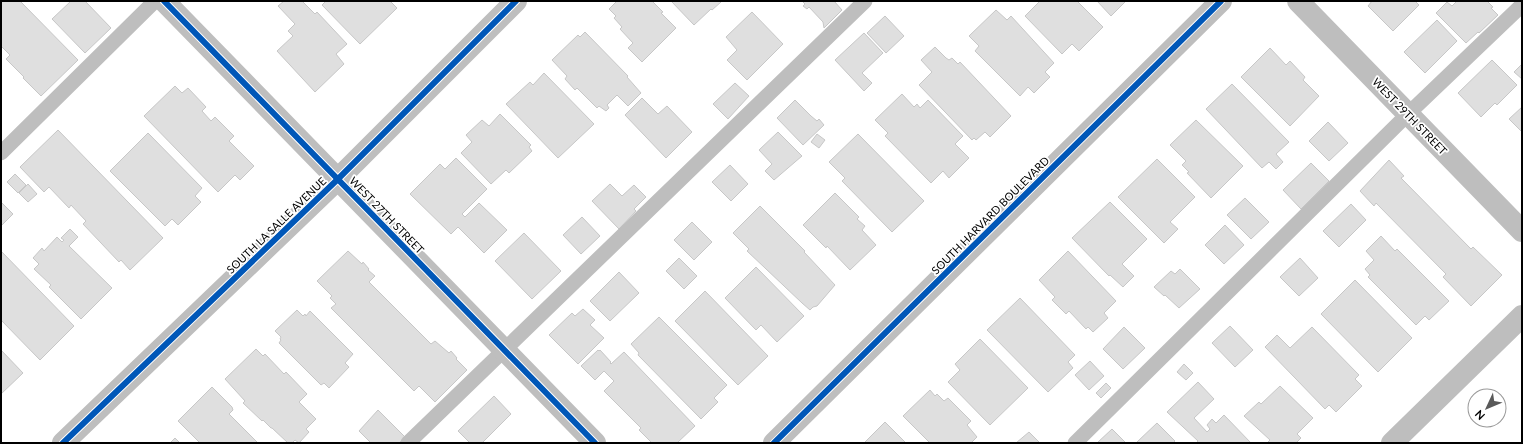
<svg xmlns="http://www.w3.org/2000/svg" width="1523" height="444" viewBox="0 0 1523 444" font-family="Lato,sans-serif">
	<rect width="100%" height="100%" fill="#fff"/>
	<g fill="#dfdfdf" stroke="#c7c7c7">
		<path d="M 1,1 L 20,1 L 78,60 L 41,96 L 23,78 L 24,77 L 6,59 L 10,55 L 1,46 Z"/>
		<path d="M 71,1 L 85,1 L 111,28 L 85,53 L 52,19 Z"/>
		<path d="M 284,1 L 302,1 L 315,14 L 317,12 L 347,44 L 336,54 L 344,64 L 315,92 L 277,51 L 293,36 L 288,31 L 295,24 L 278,6 Z"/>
		<path d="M 326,1 L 390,1 L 397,8 L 360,44 L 322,5 Z"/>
		<path d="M 617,1 L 652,1 L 663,12 L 661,13 L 676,28 L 642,62 L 628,48 L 633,43 L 620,29 L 622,27 L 614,18 L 616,16 L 609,9 Z"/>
		<path d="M 671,1 L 720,1 L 721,2 L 712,10 L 711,9 L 694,25 Z"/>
		<path d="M 802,1 L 834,1 L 842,10 L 824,28 L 823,22 L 809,7 L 807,9 L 803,6 L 805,4 Z"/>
		<path d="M 1040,1 L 1077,1 L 1103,27 L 1079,51 L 1072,44 L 1062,54 L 1025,16 Z"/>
		<path d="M 1097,1 L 1126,1 L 1111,16 Z"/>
		<path d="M 1372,1 L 1415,1 L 1419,5 L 1393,31 L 1368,6 Z"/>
		<path d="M 1457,1 L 1487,1 L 1493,7 L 1491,8 L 1498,15 L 1479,33 L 1478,32 L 1466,43 L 1436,13 L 1447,2 L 1452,6 Z"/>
		<path d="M 996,10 L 1007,20 L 1011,16 L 1054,63 L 1045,72 L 1050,77 L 1034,93 L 1028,87 L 1020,96 L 975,51 L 979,46 L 969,36 Z"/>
		<path d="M 752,12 L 783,44 L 747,80 L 727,60 L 737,50 L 726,37 Z"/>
		<path d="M 885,16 L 904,36 L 886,53 L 867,33 Z"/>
		<path d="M 1437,20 L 1457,41 L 1425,73 L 1404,52 Z"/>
		<path d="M 585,32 L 628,76 L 627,77 L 641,93 L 628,106 L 617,95 L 607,105 L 609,108 L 606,111 L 599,106 L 597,108 L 577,88 L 575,90 L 565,79 L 567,76 L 552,60 L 578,35 L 580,37 Z"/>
		<path d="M 864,33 L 883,53 L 862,73 L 872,83 L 864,91 L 835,60 Z"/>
		<path d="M 935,47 L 946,58 L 949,60 L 952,58 L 958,64 L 960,62 L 1011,116 L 990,137 L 985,132 L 976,140 L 974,138 L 972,140 L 919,85 L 932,72 L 921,60 Z"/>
		<path d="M 1270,48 L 1286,65 L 1290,61 L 1305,77 L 1303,80 L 1319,96 L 1290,126 L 1241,77 Z"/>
		<path d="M 1492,60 L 1517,85 L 1497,105 L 1495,103 L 1481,117 L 1458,93 Z"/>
		<path d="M 1522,64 L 1522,79 L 1514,72 Z"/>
		<path d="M 544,73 L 594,124 L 558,158 L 506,104 L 530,82 L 533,85 Z"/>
		<path d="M 735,83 L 749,96 L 728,119 L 713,104 Z"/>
		<path d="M 1232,84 L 1289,142 L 1276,154 L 1283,162 L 1276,169 L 1269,162 L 1262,168 L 1206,109 Z"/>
		<path d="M 175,86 L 182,93 L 188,88 L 206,107 L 202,111 L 211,121 L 215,117 L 234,136 L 229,141 L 254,166 L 240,180 L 235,175 L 218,192 L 144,116 Z"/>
		<path d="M 902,94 L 914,107 L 917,104 L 920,108 L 928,100 L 963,136 L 955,144 L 969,158 L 949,178 L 943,171 L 931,183 L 885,136 L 888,133 L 875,120 Z"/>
		<path d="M 642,98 L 658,114 L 667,106 L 692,132 L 666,158 L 625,115 Z"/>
		<path d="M 795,100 L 811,116 L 817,121 L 819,119 L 824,125 L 803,145 L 777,118 Z"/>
		<path d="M 1522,107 L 1522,132 L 1509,119 Z"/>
		<path d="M 500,114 L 531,145 L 529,147 L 532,151 L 509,173 L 506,170 L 491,184 L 461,153 L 472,142 L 466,135 L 482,120 L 489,126 Z"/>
		<path d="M 1196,120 L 1243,166 L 1211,198 L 1187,173 L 1189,172 L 1182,165 L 1186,161 L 1170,145 Z"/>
		<path d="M 1328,122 L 1348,143 L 1329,161 L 1309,141 Z"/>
		<path d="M 58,130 L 163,238 L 130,270 L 121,260 L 119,262 L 83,224 L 86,221 L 71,205 L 69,208 L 49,187 L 44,192 L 20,167 Z"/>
		<path d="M 778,132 L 802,156 L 774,180 L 765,171 L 772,164 L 759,150 Z"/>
		<path d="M 148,133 L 202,188 L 195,196 L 201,202 L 178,225 L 172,219 L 165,226 L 110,171 Z"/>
		<path d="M 817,134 L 825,140 L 819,148 L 811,142 Z"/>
		<path d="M 858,134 L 924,201 L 892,232 L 842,181 L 845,178 L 829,162 Z"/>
		<path d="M 456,158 L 487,189 L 462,214 L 465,217 L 479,203 L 507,230 L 484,253 L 458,227 L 451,234 L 410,194 L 440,164 L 445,169 Z"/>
		<path d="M 1157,159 L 1195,197 L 1170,222 L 1178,229 L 1164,243 L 1118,197 Z"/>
		<path d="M 1389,160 L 1404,176 L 1401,178 L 1471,249 L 1473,247 L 1502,275 L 1471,306 L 1443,277 L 1446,274 L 1376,203 L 1374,206 L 1360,191 Z"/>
		<path d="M 1311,163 L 1329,181 L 1301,209 L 1283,190 Z"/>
		<path d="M 730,165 L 748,184 L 731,201 L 712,182 Z"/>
		<path d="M 15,174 L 26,185 L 18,193 L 7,182 Z"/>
		<path d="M 28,184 L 37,194 L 28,202 L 19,193 Z"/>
		<path d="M 610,184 L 622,196 L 634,185 L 646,197 L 634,209 L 636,211 L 619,229 L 592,201 Z"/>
		<path d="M 835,193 L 859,217 L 857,219 L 865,226 L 862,230 L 876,245 L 850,270 L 827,246 L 826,248 L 803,225 Z"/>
		<path d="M 1245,198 L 1269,222 L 1251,239 L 1227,215 Z"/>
		<path d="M 1,202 L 13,214 L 1,226 Z"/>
		<path d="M 1110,202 L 1147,239 L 1122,264 L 1134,276 L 1123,287 L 1110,275 L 1109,276 L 1072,238 Z"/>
		<path d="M 1351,204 L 1366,220 L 1339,247 L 1323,231 Z"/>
		<path d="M 760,206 L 805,251 L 804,252 L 835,285 L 817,306 L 813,307 L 810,310 L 802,303 L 747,251 L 749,249 L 733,233 Z"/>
		<path d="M 582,217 L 600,236 L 581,254 L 563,235 Z"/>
		<path d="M 692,222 L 712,242 L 694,260 L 674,240 Z"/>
		<path d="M 1225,225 L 1244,245 L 1224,264 L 1205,245 Z"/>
		<path d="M 70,229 L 78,237 L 69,246 L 112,288 L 81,319 L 49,287 L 51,285 L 34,269 L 39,264 L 33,258 L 42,248 L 44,251 L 57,237 L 62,242 L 64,240 L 61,238 Z"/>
		<path d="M 524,233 L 561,271 L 532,299 L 495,261 Z"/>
		<path d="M 1381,236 L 1395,251 L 1397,249 L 1449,301 L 1429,320 L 1425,316 L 1416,325 L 1368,277 L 1370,275 L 1365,269 L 1374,260 L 1366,251 Z"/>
		<path d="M 1,251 L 74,326 L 40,360 L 1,320 Z"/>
		<path d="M 348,251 L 362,264 L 363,262 L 369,269 L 368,270 L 375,276 L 369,282 L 431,344 L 435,341 L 449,353 L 451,351 L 457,358 L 456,359 L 467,370 L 435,402 L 419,386 L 414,391 L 331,308 L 336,304 L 330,298 L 332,296 L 317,281 Z"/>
		<path d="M 1068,251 L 1116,301 L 1104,313 L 1108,318 L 1093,332 L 1088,327 L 1086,329 L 1069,311 L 1066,314 L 1052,300 L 1055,297 L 1039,280 Z"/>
		<path d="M 679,258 L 697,276 L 684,289 L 666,271 Z"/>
		<path d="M 1300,258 L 1318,278 L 1299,296 L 1280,277 Z"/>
		<path d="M 756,267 L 804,316 L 777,342 L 761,325 L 756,330 L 725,298 Z"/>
		<path d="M 1180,269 L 1200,289 L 1179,308 L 1165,295 L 1164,296 L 1154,287 L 1171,271 L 1175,274 Z"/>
		<path d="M 619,272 L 639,293 L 610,321 L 590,301 Z"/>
		<path d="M 1355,280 L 1412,338 L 1378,372 L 1321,314 Z"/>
		<path d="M 705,291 L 768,356 L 738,385 L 675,321 Z"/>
		<path d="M 1020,298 L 1075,355 L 1068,362 L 1073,368 L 1048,392 L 987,330 Z"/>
		<path d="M 583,309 L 595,320 L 590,325 L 604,338 L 578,364 L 549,335 L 572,313 L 575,316 Z"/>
		<path d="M 297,310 L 303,316 L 305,314 L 306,316 L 310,311 L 353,354 L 345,363 L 349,367 L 329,388 L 324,383 L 321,385 L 279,343 L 281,340 L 280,339 L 281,337 L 275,331 Z"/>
		<path d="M 659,317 L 727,385 L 714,398 L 718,402 L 701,419 L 638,355 L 639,353 L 631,344 Z"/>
		<path d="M 1230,326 L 1253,350 L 1235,367 L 1212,343 Z"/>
		<path d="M 1124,327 L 1145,348 L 1123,369 L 1103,349 Z"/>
		<path d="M 1312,327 L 1359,375 L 1355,379 L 1362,386 L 1336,412 L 1329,405 L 1325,409 L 1265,347 L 1277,335 L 1290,348 Z"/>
		<path d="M 980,339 L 1028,388 L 990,425 L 948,382 L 960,370 L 955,364 Z"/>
		<path d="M 256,349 L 263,356 L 265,354 L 284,374 L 286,372 L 307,394 L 299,402 L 316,419 L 306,429 L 309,432 L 299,443 L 295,440 L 292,443 L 288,443 L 272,428 L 271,428 L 263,420 L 262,421 L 243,403 L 245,401 L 225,379 Z"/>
		<path d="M 1,350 L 23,373 L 1,394 Z"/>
		<path d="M 598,350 L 599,351 L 600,350 L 611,362 L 610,363 L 611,364 L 624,352 L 695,426 L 677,443 L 652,443 L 639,430 L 641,428 L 604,391 L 614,381 L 604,371 L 595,380 L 581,366 Z"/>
		<path d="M 1090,361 L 1104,376 L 1089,390 L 1075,375 Z"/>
		<path d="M 1184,364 L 1193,373 L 1186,380 L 1177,372 Z"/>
		<path d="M 1198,382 L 1214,399 L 1194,418 L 1207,432 L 1210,429 L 1207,425 L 1212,419 L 1216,423 L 1224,415 L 1251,443 L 1196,443 L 1198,441 L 1167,412 Z"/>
		<path d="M 1106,383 L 1111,388 L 1101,398 L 1096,393 Z"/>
		<path d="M 1280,386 L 1313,418 L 1297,434 L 1301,438 L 1296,443 L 1270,443 L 1268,442 L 1270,440 L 1244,416 L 1259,402 L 1261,404 Z"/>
		<path d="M 212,387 L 232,407 L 233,410 L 229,414 L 258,443 L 200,443 L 178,421 Z"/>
		<path d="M 930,390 L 935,396 L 937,394 L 944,401 L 948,398 L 971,421 L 967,425 L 977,437 L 971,443 L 930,443 L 903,416 Z"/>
		<path d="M 494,396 L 511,414 L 482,443 L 470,443 L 458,431 Z"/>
		<path d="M 378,410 L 405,437 L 399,443 L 371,443 L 359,431 Z"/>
		<path d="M 885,422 L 906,443 L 864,443 Z"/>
		<path d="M 1157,423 L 1175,441 L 1173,443 L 1138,443 L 1137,442 Z"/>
		<path d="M 1112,429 L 1126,443 L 1097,443 Z"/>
		<path d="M 1029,432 L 1040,443 L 1016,443 Z"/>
		<path d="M 175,438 L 180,443 L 170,443 Z"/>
	</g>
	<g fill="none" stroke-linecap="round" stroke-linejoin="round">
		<g stroke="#bebebe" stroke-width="15">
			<path d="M 1,153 L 155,1"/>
			<path d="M 408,443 L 865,1"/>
			<path d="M 1075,443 L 1408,114 L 1522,5"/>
		</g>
		<g stroke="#bebebe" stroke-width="22">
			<path d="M 164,1 L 595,443"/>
			<path d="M 1298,1 L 1522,231"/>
			<path d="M 774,443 L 1221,1"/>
			<path d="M 1392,443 L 1522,316"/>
		</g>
		<path stroke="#bebebe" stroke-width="22" d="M 63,443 L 338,179 L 516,1"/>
		<defs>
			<g id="cycleway">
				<path d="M 164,1 L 595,443"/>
				<path d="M 63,443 L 338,179 L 516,1"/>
				<path d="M 774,443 L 1221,1"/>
			</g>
		</defs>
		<use href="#cycleway" stroke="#fff" stroke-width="8"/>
		<use href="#cycleway" stroke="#0057b8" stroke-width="6"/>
	</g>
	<g text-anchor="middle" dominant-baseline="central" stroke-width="3.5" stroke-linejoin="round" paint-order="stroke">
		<g font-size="11" fill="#000" stroke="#fff">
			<text transform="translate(1410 116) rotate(46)">WEST 29TH STREET</text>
			<text transform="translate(387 215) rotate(46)">WEST 27TH STREET</text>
			<text transform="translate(990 215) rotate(-45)">SOUTH HARVARD BOULEVARD</text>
			<text transform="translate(276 225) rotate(-44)">SOUTH LA SALLE AVENUE</text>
		</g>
	</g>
	<rect width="1523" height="444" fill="none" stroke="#000000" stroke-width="4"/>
	<g transform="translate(1487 408) rotate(226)"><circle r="19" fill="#ffffff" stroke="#999999"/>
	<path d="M0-3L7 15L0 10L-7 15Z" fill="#595959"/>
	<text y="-6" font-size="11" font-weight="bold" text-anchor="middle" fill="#000000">N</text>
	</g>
</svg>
